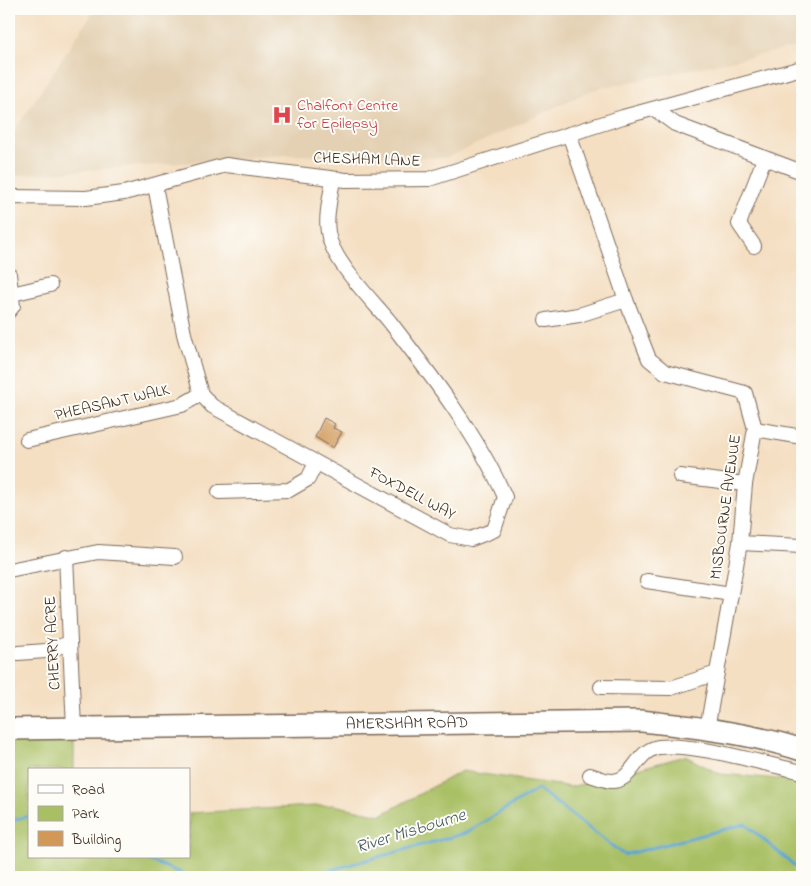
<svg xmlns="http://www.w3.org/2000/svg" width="811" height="886" viewBox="0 0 811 886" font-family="'Indie Flower',sans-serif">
	<rect width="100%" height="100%" fill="#fdfcf7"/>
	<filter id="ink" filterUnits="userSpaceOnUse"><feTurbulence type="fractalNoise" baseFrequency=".02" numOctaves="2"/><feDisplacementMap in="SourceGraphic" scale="10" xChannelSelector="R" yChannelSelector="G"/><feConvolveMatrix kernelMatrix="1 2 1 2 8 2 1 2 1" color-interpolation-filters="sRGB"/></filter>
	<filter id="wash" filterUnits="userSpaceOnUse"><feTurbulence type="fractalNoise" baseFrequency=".0096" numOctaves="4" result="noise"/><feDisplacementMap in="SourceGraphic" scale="20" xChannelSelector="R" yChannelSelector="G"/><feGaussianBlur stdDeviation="1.12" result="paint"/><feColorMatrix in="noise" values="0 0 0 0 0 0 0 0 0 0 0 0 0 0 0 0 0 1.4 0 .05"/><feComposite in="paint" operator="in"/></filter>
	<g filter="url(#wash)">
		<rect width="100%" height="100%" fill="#f4dfc3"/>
		<path fill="#e4d1b4" d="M 95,9 L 802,9 L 802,46 L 592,90 L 447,158 L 286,155 L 9,176 L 9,139 Z"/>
		<path fill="#a9bf64" stroke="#727441" d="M 9,728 L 74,728 L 74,770 L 29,770 L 29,857 L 189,857 L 189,813 L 333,805 L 381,815 L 462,771 L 571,787 L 685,756 L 720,774 L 802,781 L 802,877 L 9,877 Z"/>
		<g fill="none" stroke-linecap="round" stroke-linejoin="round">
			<g stroke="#56a3cf" stroke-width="3">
				<path d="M 9,821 L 29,816"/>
				<path d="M 140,857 L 191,877"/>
				<path d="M 305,877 L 466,833 L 538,789 L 624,855 L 745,824 L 802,872"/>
			</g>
		</g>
		<g id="blocks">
			<path fill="#d19858" d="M 324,418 L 335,424 L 333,428 L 342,432 L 333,448 L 315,437 Z"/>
		</g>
	</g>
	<g filter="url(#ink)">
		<use href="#blocks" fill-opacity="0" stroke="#7c6958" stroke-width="1"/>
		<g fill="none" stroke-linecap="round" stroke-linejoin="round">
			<defs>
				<g id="minor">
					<path d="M 656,110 L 675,124 L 802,172"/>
					<path d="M 569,134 L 626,300 L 649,359 L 665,372 L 745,393 L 755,429 L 745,484 L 740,543 L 707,729"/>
					<path d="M 155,186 L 184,334 L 201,394 L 212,406 L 450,535 L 471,539 L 494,530 L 505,497 C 478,436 431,375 390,322 C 372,300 331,260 328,232 C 325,216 331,195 333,179"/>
					<path d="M 9,197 L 86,198 L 124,193 L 226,165 L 346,180 L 429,179 L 623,117 L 802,68"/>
					<path d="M 754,246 L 739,224 L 764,159"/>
					<path d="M 9,274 L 13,306 L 9,311"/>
					<path d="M 12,294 L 50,285"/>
					<path d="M 546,320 L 579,315 L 626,300"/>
					<path d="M 755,429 L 802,437"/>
					<path d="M 27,440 L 182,405 L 201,394"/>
					<path d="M 680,476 L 745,484"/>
					<path d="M 219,492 L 289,490 L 308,479 L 316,463"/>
					<path d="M 740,543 L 802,546"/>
					<path d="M 66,557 L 74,728"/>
					<path d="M 9,570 L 98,552 L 175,557"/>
					<path d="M 647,581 L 731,594"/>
					<path d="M 18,653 L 46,651 L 70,643"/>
					<path d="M 601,687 L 671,688 L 717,673"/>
					<path d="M 590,775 C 597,777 605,781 612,781 C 633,782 636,750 659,747 C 697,743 763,764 802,772"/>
				</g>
				<g id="highway">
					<path id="s1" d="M 9,729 L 641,721 C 695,727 750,733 802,750"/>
				</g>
			</defs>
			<use href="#minor" stroke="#7c6958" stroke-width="16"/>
			<use href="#highway" stroke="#7c6958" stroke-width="24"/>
			<use href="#minor" stroke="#fff" stroke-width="14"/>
			<use href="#highway" stroke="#fff" stroke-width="21"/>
		</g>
	</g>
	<defs>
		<symbol id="hospital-bare" viewBox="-9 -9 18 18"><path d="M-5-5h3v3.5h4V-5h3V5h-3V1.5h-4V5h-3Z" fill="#e0444e" stroke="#fdfcf7" stroke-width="2.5" paint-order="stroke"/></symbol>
	</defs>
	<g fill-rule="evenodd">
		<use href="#hospital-bare" x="268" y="101" width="28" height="28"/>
	</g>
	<g text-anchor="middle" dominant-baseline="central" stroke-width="4" stroke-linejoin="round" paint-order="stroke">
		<g font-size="16" fill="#be3a42" stroke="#fdfcf7" text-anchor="start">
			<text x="297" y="106">Chalfont Centre<tspan x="297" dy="18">for Epilepsy</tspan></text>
		</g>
		<g font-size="16" fill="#3b2a1e" stroke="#fdfcf7">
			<text transform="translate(367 160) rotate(2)">CHESHAM LANE</text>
			<text transform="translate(112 403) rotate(-13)">PHEASANT WALK</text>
			<text transform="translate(412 494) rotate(28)">FOXDELL WAY</text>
			<text transform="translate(726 507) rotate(-82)">MISBOURNE AVENUE</text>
			<text transform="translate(53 643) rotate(-93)">CHERRY ACRE</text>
			<text stroke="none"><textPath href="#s1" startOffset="398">AMERSHAM ROAD</textPath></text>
		</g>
		<g font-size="18" font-style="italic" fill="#465a65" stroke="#fdfcf7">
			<text transform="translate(411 832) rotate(-17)">River Misbourne</text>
		</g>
	</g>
	<rect width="811" height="886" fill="none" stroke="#fdfcf7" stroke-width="30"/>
	<rect x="28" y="768" width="162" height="90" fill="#fdfcf7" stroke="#afa8a0"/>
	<rect x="38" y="785" width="25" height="8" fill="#ffffff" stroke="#afa8a0"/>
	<text x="72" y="794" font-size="15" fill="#3b2a1e">Road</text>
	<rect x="38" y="806" width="25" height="15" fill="#a9bf64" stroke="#afa8a0"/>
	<text x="72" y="818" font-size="15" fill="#3b2a1e">Park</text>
	<rect x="38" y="831" width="25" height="15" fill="#d19858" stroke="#afa8a0"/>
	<text x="72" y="844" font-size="15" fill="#3b2a1e">Building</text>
</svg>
